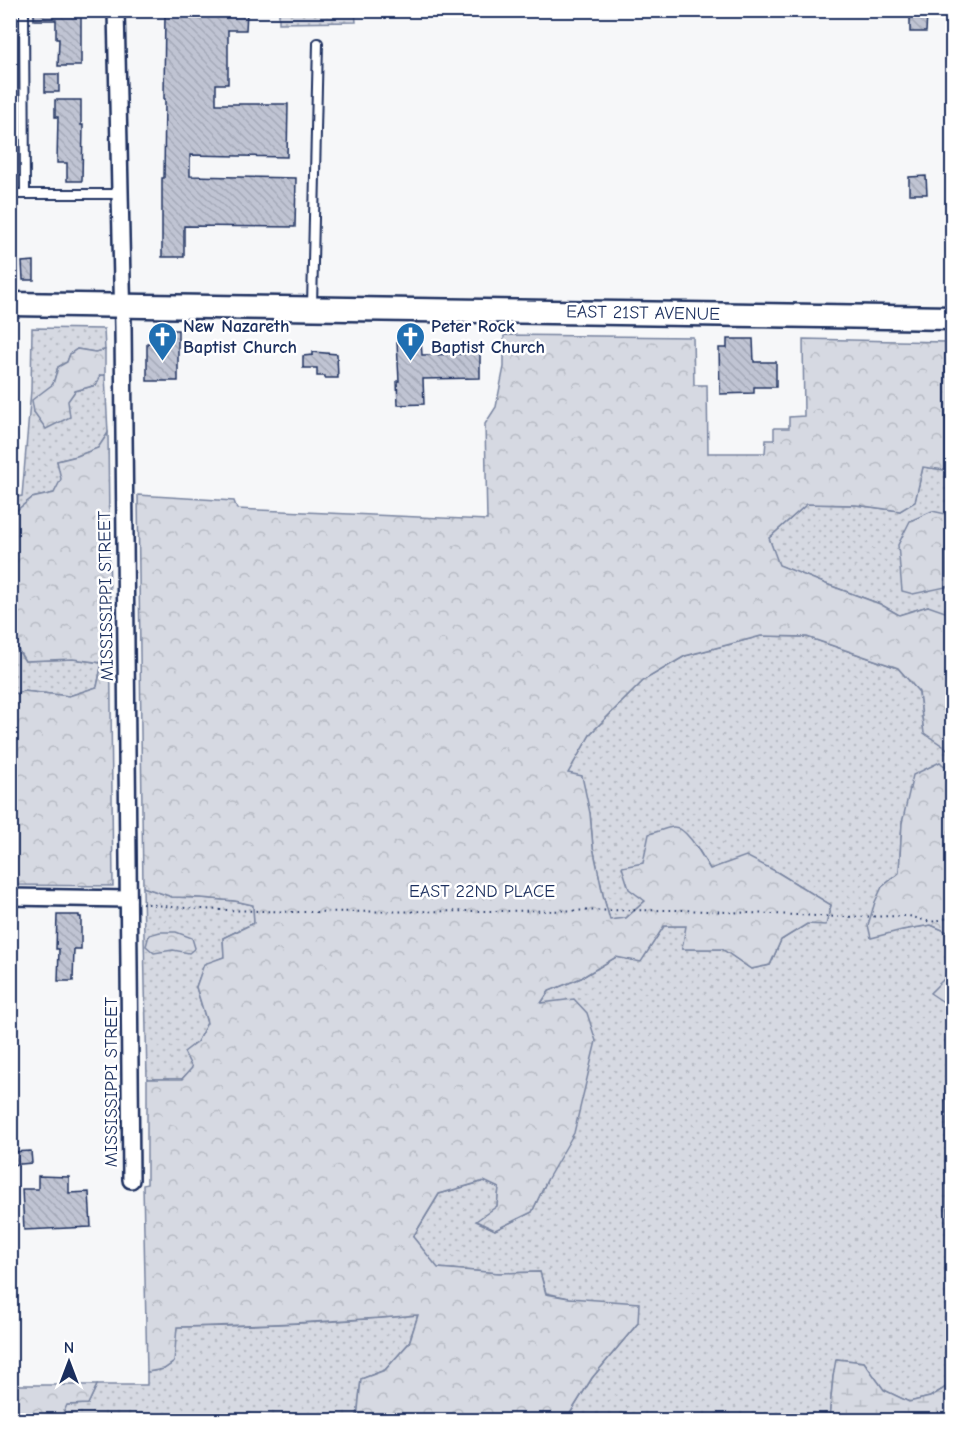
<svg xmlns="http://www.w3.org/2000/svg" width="963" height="1431" viewBox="0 0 963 1431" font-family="'Comic Neue',sans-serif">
	<defs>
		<pattern id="grass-dots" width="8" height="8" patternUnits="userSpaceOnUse" patternTransform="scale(1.5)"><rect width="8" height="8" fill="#d6d9e2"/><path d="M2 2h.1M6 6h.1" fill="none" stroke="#b7bbc4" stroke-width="1.8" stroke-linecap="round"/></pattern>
		<pattern id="forest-crowns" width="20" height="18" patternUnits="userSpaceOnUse" patternTransform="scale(1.5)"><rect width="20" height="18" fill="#d6d9e2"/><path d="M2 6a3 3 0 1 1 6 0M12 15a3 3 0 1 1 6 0" fill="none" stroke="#b7bbc4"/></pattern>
		<pattern id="wetland-marsh" width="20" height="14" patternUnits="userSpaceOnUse" patternTransform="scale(1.5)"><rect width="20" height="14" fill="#d6d9e2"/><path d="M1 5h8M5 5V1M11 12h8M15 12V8" fill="none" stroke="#b7bbc4"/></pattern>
		<pattern id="building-back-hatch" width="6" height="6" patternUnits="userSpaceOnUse" patternTransform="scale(1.5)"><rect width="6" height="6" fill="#c0c4d3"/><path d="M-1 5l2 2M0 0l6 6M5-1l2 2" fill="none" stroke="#a4a9b8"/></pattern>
	</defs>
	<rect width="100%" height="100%" fill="#f6f7f9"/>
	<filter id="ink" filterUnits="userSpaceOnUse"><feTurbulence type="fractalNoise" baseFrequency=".0167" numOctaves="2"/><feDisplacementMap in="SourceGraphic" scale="12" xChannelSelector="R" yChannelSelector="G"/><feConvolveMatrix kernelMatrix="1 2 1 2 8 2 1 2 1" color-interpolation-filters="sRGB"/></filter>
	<g filter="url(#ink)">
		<g fill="url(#grass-dots)" stroke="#7884a0" stroke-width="1.5">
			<path d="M 279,11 L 355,11 L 356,22 L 279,23 Z"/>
			<path d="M 945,327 L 952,327 L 952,910 L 902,823 L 899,873 L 882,887 L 902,930 L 931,925 L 950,933 L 947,976 L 948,1005 L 952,1003 L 951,1384 L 930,1397 L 909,1402 L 884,1390 L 864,1362 L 837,1359 L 833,1377 L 829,1420 L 566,1420 L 592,1378 L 638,1323 L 569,1298 L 546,1293 L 540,1272 L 499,1273 L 437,1268 L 413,1237 L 439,1194 L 485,1181 L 499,1188 L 497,1207 L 477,1221 L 495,1230 L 532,1212 L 547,1180 L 541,1003 L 549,991 L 581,978 L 616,957 L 641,961 L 664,926 L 687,926 L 682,949 L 722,949 L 751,969 L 770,965 L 781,940 L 807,924 L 826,924 L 831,905 L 777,872 L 710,869 L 697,847 L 645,901 L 626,918 L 610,920 L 603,895 L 593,847 L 590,813 L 567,774 L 591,733 L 644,680 L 685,656 L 761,636 L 807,637 L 898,668 L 919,692 L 924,733 L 928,606 L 899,615 L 880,604 L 826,584 L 778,565 L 769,538 L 807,504 L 856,505 L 900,511 L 915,501 L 923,467 L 945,470 Z"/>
			<path d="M 32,328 L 104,329 L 105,350 L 95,352 L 77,349 L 70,354 L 67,362 L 58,367 L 53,384 L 34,412 L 46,428 L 75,391 L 96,385 L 101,375 L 105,375 L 108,433 L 98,448 L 77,456 L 57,461 L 62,479 L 54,493 L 32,498 L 11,515 L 11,498 L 22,496 L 31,390 Z"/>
			<path d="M 10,638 L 25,661 L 73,659 L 102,663 L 97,687 L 69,696 L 23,691 L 11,695 Z"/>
			<path d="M 143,887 L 172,897 L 201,898 L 235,901 L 253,905 L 254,923 L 223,938 L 224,957 L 204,965 L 196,987 L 207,1023 L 197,1042 L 192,1068 L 182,1079 L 147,1079 Z"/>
			<path d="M 418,1315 L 409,1343 L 385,1370 L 361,1379 L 357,1420 L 44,1420 L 46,1414 L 67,1405 L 88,1404 L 97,1385 L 147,1385 L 147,1372 L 164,1369 L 174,1362 L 176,1327 C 257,1326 338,1322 418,1315 Z"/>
		</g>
		<g fill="url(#forest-crowns)" stroke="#7884a0" stroke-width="1.5">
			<path d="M 504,335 L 693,337 L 694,385 L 707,385 L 708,453 L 765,453 L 766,440 L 774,440 L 774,428 L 789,428 L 789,417 L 804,416 L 803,339 L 945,342 L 945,470 L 923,467 L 915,502 L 900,511 L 856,505 L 807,504 L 769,538 L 779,565 L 826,584 L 880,604 L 899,615 L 928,606 L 951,614 L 952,625 L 952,752 L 924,733 L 919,692 L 898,668 L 807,637 L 761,636 L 685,656 L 644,680 L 591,733 L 568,773 L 582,776 L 590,813 L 593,847 L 603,895 L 610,920 L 626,918 L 645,901 L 629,889 L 622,867 L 643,863 L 649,834 C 657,832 665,828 673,827 C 687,826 703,858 710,869 L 746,856 L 777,872 L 831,905 L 826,925 L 807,924 L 781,940 L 770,965 L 751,969 L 722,949 L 682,949 L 686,926 L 664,926 L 641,962 L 616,957 L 581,978 L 549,991 L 541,1003 L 574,999 L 587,1013 L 596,1041 L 574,1133 L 547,1180 L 532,1212 L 495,1230 L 476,1221 L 497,1206 L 499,1188 L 484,1181 L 439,1194 L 413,1237 L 438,1268 L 499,1273 L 540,1272 L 546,1294 L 569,1298 L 639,1303 L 638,1323 L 592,1378 L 566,1420 L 357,1420 L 361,1379 L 385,1370 L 409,1343 L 418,1315 C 337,1322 257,1325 177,1327 L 174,1362 L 164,1369 L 147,1372 L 143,1185 L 147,1184 L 147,1079 L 182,1079 L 192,1068 L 184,1052 L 197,1042 L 207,1023 L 196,987 L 204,964 L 224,957 L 223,938 L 254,923 L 253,905 L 235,901 L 201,898 L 172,897 L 143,887 L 138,495 L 234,501 L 237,509 L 487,520 L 485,424 L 496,407 L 504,367 Z"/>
			<path d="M 77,349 L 95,352 L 105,350 L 105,375 L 100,375 L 96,385 L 75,391 L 68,401 L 70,417 L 46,429 L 34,412 L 32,400 L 53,384 L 58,367 L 67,362 L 70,354 Z"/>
			<path d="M 108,433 L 113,886 L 11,885 L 11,695 L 23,691 L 69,696 L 97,687 L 102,663 L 73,659 L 25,661 L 11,638 L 11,515 L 32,498 L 54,493 L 61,479 L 57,461 L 77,456 L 98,448 Z"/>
			<path d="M 932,511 L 946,514 L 946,587 L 913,594 L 902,591 L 898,545 L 910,521 Z"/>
			<path d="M 940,762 L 952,773 L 952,1003 L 948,1005 L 930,993 L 947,976 L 950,933 L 931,925 L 902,930 L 871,938 L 868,925 L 875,902 L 882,887 L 899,873 L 902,823 L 913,775 Z"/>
			<path d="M 160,932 L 176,932 L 192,938 L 195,948 L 189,953 L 173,950 L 154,953 L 146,946 L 149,935 Z"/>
			<path d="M 11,1385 L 97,1385 L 88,1404 L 67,1405 L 62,1416 L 46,1414 L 44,1420 L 11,1420 Z"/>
		</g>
		<path fill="url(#wetland-marsh)" stroke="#7884a0" stroke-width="1.5" d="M 951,1302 L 952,1302 L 952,1420 L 829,1420 L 833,1377 L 836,1359 L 864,1362 L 884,1390 L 909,1402 L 930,1397 L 951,1384 Z"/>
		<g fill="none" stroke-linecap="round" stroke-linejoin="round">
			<path stroke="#707c99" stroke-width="4" d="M 947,1064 L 951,1420"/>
		</g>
		<g fill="url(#building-back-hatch)" stroke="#1b2f5e" stroke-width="1.5">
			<path d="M 34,10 L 81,10 L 81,66 L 58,66 L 59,39 L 56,39 L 56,20 L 34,20 Z"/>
			<path d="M 165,11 L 247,12 L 246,30 L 228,30 L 228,84 L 216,84 L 216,104 L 288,104 L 287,157 L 190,155 L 190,176 L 296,178 L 295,227 L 184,226 L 184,257 L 162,257 L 162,178 L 164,178 L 165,99 L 164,99 Z"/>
			<path d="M 910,14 L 927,14 L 926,32 L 910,32 Z"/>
			<rect x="45" y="74" width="14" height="18"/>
			<path d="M 55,100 L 81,100 L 81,125 L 83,125 L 82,181 L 67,181 L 67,163 L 57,163 L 58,117 L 55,117 Z"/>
			<path d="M 926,176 L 927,194 L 909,194 L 909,177 Z"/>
			<path d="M 34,261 L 34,280 L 23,280 L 22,262 Z"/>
			<path d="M 156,330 L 178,330 L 178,381 L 147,381 L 147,343 L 156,343 Z"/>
			<path d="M 727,339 L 753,339 L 754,362 L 776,362 L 776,387 L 754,387 L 754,393 L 720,394 L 719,348 L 727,348 Z"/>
			<path d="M 421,341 L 422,355 L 464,354 L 464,351 L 480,351 L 480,378 L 423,379 L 424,404 L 398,405 L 397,381 L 399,381 L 397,342 Z"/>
			<path d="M 313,352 L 337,354 L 338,378 L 325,378 L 325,376 L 317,376 L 317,368 L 303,368 L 303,356 L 313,355 Z"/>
			<path d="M 57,915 L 79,915 L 79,917 L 81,917 L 81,949 L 74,949 L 73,981 L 58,981 L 59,949 L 56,949 Z"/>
			<path d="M 31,1151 L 32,1163 L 10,1165 L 10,1152 Z"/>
			<path d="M 38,1176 L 69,1177 L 69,1193 L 89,1192 L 91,1227 L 24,1230 L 22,1189 L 38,1189 Z"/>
		</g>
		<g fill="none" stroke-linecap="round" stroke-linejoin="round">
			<defs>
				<g id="lane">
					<path d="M 24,10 L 25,193"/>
					<path d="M 10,194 L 120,194"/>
					<path d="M 312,306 L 318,43"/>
				</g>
				<g id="street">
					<path d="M 116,10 L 123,327 L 131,1180"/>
					<path d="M 10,897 L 128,899"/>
				</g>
				<path id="secondary" d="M 10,304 L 952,318"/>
			</defs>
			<use href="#lane" stroke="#1b2f5e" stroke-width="12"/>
			<use href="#street" stroke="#1b2f5e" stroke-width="20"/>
			<use href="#secondary" stroke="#1b2f5e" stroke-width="27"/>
			<path stroke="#1b2f5e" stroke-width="2" stroke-dasharray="1.5 4.5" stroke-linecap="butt" d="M 142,903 C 192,911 243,910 294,912 L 683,910 L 840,917 L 909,916 L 931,922 L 952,917"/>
			<use href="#lane" stroke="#fff" stroke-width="8"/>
			<use href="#street" stroke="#fff" stroke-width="15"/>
			<use href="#secondary" stroke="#fff" stroke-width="22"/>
		</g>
	</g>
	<defs>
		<symbol id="church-pin" viewBox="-11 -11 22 30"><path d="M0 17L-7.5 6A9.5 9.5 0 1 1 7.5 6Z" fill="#1f6fb2" stroke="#fff"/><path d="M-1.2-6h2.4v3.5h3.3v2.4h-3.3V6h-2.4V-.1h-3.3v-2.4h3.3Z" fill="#fff"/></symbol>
	</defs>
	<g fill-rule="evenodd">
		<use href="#church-pin" x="146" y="320" width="33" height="45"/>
		<use href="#church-pin" x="394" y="320" width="33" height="45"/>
	</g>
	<g text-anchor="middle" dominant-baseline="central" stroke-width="5" stroke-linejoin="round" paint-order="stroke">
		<g font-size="18" fill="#1b2f5e" stroke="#fff">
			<text transform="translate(643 313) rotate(1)">EAST 21ST AVENUE</text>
			<text transform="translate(106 596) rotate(-91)">MISSISSIPPI STREET</text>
			<text x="482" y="891">EAST 22ND PLACE</text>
			<text transform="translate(111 1082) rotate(-90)">MISSISSIPPI STREET</text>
		</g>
		<g font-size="18" font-weight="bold" fill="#1b2f5e" stroke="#fff" text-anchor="start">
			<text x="183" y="326">New Nazareth<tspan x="183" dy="21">Baptist Church</tspan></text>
			<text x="431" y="326">Peter Rock<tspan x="431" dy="21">Baptist Church</tspan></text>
		</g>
	</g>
	<rect width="963" height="1431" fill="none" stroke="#fff" stroke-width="36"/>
	<rect x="18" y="18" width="927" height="1395" fill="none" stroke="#1b2f5e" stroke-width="2" filter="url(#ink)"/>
	<g transform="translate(69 1362)" stroke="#ffffff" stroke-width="4.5" paint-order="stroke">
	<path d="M0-4.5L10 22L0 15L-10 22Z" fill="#1b2f5e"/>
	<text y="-9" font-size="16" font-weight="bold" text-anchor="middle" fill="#1b2f5e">N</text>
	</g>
</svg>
